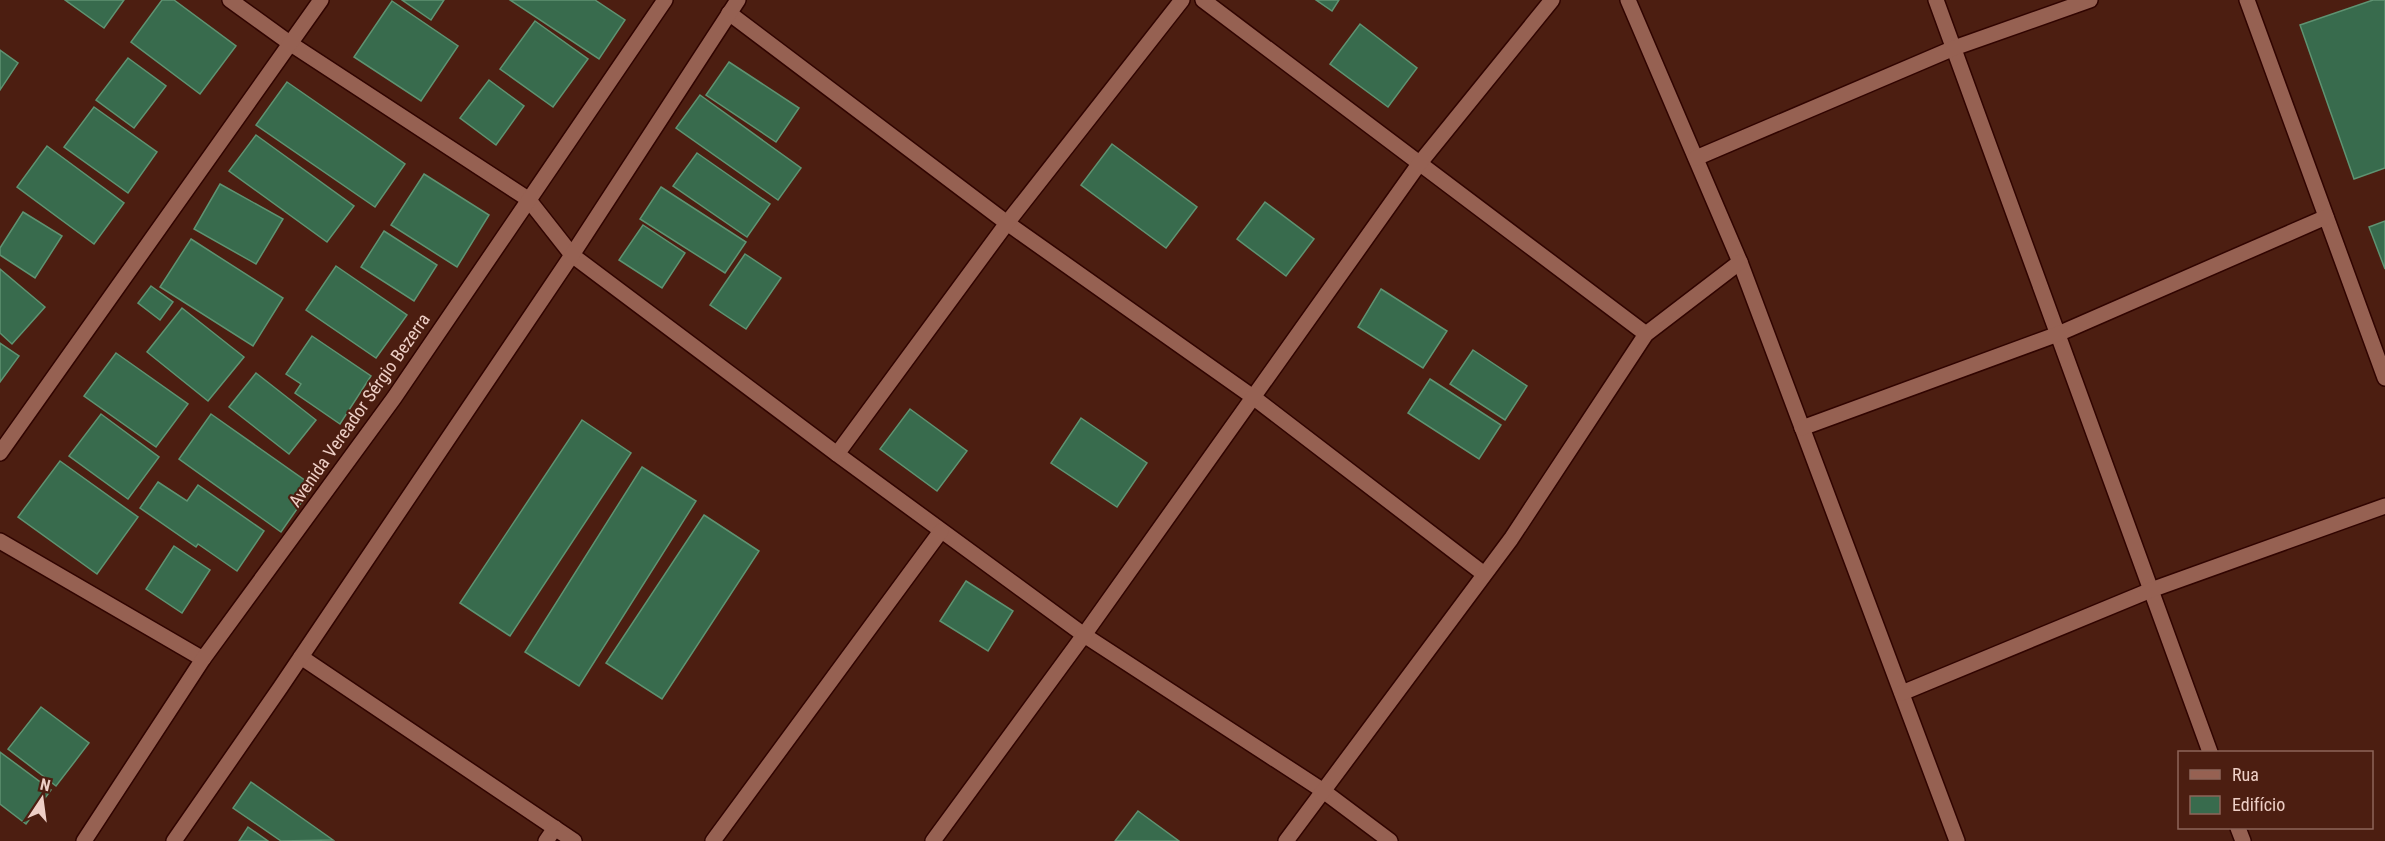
<svg xmlns="http://www.w3.org/2000/svg" width="2385" height="841" viewBox="0 0 2385 841" font-family="'Roboto Condensed',sans-serif">
	<rect width="100%" height="100%" fill="#4c1e11"/>
	<g fill="#386b4d" stroke="#5f9372" stroke-width="1.5">
		<path d="M 65,0 L 124,0 L 104,28 Z"/>
		<path d="M 162,0 L 174,0 L 236,46 L 200,94 L 131,42 Z"/>
		<path d="M 402,0 L 444,0 L 431,20 Z"/>
		<path d="M 510,0 L 595,0 L 625,20 L 599,59 Z"/>
		<path d="M 1316,0 L 1339,0 L 1332,11 Z"/>
		<path d="M 2373,0 L 2385,0 L 2385,168 L 2354,179 L 2300,25 Z"/>
		<path d="M 392,1 L 458,46 L 421,101 L 354,57 Z"/>
		<path d="M 535,21 L 588,59 L 553,107 L 500,69 Z"/>
		<path d="M 1360,24 L 1417,68 L 1388,107 L 1330,64 Z"/>
		<path d="M 0,50 L 18,63 L 0,90 Z"/>
		<path d="M 128,58 L 166,86 L 134,128 L 96,100 Z"/>
		<path d="M 729,62 L 799,108 L 776,142 L 706,95 Z"/>
		<path d="M 489,80 L 524,106 L 496,145 L 460,118 Z"/>
		<path d="M 287,82 L 405,164 L 375,207 L 256,125 Z"/>
		<path d="M 700,95 L 801,168 L 778,200 L 676,128 Z"/>
		<path d="M 94,107 L 157,152 L 128,193 L 64,147 Z"/>
		<path d="M 256,135 L 354,206 L 327,242 L 229,171 Z"/>
		<path d="M 1112,144 L 1197,207 L 1166,248 L 1081,185 Z"/>
		<path d="M 47,146 L 124,203 L 94,244 L 17,187 Z"/>
		<path d="M 697,153 L 770,204 L 747,237 L 673,186 Z"/>
		<path d="M 424,174 L 489,215 L 457,267 L 391,225 Z"/>
		<path d="M 220,184 L 283,219 L 256,264 L 194,229 Z"/>
		<path d="M 661,187 L 746,242 L 725,273 L 640,219 Z"/>
		<path d="M 1265,202 L 1314,239 L 1286,276 L 1237,239 Z"/>
		<path d="M 23,212 L 62,236 L 35,278 L 0,255 L 0,248 Z"/>
		<path d="M 2385,221 L 2385,269 L 2369,227 Z"/>
		<path d="M 643,225 L 685,253 L 662,288 L 619,260 Z"/>
		<path d="M 384,231 L 437,265 L 414,301 L 361,267 Z"/>
		<path d="M 191,239 L 283,298 L 253,346 L 160,287 Z"/>
		<path d="M 745,254 L 781,278 L 746,329 L 710,305 Z"/>
		<path d="M 336,266 L 407,315 L 376,358 L 306,310 Z"/>
		<path d="M 0,269 L 45,307 L 12,344 L 0,333 Z"/>
		<path d="M 151,286 L 173,302 L 160,320 L 138,303 Z"/>
		<path d="M 1381,289 L 1447,331 L 1423,368 L 1358,327 Z"/>
		<path d="M 182,308 L 244,357 L 208,401 L 147,352 Z"/>
		<path d="M 312,336 L 371,376 L 340,424 L 295,393 L 301,384 L 286,374 Z"/>
		<path d="M 0,343 L 19,356 L 0,382 Z"/>
		<path d="M 1473,350 L 1527,386 L 1505,420 L 1450,384 Z"/>
		<path d="M 116,353 L 188,404 L 156,447 L 84,396 Z"/>
		<path d="M 256,373 L 316,420 L 289,454 L 229,407 Z"/>
		<path d="M 1430,379 L 1501,425 L 1479,459 L 1408,413 Z"/>
		<path d="M 910,409 L 967,451 L 937,491 L 880,449 Z"/>
		<path d="M 101,414 L 159,457 L 128,499 L 69,456 Z"/>
		<path d="M 211,414 L 313,486 L 281,532 L 179,459 Z"/>
		<path d="M 1081,418 L 1147,463 L 1117,507 L 1051,463 Z"/>
		<path d="M 582,420 L 631,453 L 510,636 L 460,603 Z"/>
		<path d="M 60,461 L 138,517 L 97,574 L 18,517 Z"/>
		<path d="M 642,467 L 696,501 L 579,686 L 525,652 Z"/>
		<path d="M 158,482 L 187,501 L 198,485 L 264,531 L 237,571 L 198,544 L 196,547 L 140,508 Z"/>
		<path d="M 704,515 L 759,551 L 662,699 L 606,663 Z"/>
		<path d="M 174,546 L 210,570 L 182,613 L 146,589 Z"/>
		<path d="M 966,581 L 1013,611 L 988,651 L 940,621 Z"/>
		<path d="M 41,707 L 89,743 L 56,786 L 8,749 Z"/>
		<path d="M 0,752 L 51,790 L 26,824 L 0,804 Z"/>
		<path d="M 251,782 L 333,840 L 281,841 L 233,808 Z"/>
		<path d="M 1138,811 L 1179,841 L 1115,841 Z"/>
		<path d="M 248,827 L 268,841 L 239,841 Z"/>
	</g>
	<g fill="none" stroke-linecap="round" stroke-linejoin="round">
		<defs>
			<g id="minor">
				<path d="M 230,0 L 291,44 L 528,199 L 572,255 L 837,454 L 1084,635 L 1322,790 L 1390,841"/>
				<path d="M 1203,0 L 1646,334"/>
				<path d="M 1628,0 L 1740,262 L 1957,841"/>
				<path d="M 1936,0 L 2210,752"/>
				<path d="M 2247,0 L 2385,378"/>
				<path d="M 729,13 L 1007,223 L 1253,397 L 1484,574"/>
				<path d="M 1696,158 L 1954,48 L 2090,0"/>
				<path d="M 1802,428 L 2058,334 L 2326,217"/>
				<path d="M 0,453 L 321,0"/>
				<path d="M 837,454 L 1007,223 L 1182,0"/>
				<path d="M 0,541 L 203,659"/>
				<path d="M 301,657 L 574,841"/>
				<path d="M 1902,693 L 2151,590 L 2385,506"/>
				<path d="M 2238,828 L 2243,841"/>
				<path d="M 84,841 L 203,659 L 394,398 L 665,0"/>
				<path d="M 174,841 L 280,688 L 572,255 L 738,0"/>
				<path d="M 546,841 L 555,828"/>
				<path d="M 713,841 L 941,531"/>
				<path d="M 933,841 L 1084,635 L 1419,164 L 1552,0"/>
				<path d="M 1286,841 L 1511,539 L 1646,334 L 1740,262"/>
			</g>
		</defs>
		<use href="#minor" stroke="#300400" stroke-width="18"/>
		<use href="#minor" stroke="#966152" stroke-width="15"/>
	</g>
	<g text-anchor="middle" dominant-baseline="central" stroke-width="4.5" stroke-linejoin="round" paint-order="stroke">
		<g font-size="18" fill="#eecfc6" stroke="#4c1e11">
			<text transform="translate(359 410) rotate(-55)">Avenida Vereador Sérgio Bezerra</text>
		</g>
	</g>
	<rect x="2178" y="751" width="195" height="78" fill="#4c1e11" stroke="#8d6559" stroke-width="1.5"/>
	<rect x="2190" y="770" width="30" height="9" fill="#966152" stroke="#8d6559" stroke-width="1.5"/>
	<text x="2232" y="781" font-size="18" fill="#eecfc6">Rua</text>
	<rect x="2190" y="796" width="30" height="18" fill="#386b4d" stroke="#8d6559" stroke-width="1.5"/>
	<text x="2232" y="811" font-size="18" fill="#eecfc6">Edifício</text>
	<g transform="translate(42 799) rotate(13)" stroke="#4c1e11" stroke-width="4.5" paint-order="stroke">
	<path d="M0-4.5L10 22L0 15L-10 22Z" fill="#eecfc6"/>
	<text y="-9" font-size="16" font-weight="bold" text-anchor="middle" fill="#eecfc6">N</text>
	</g>
</svg>
